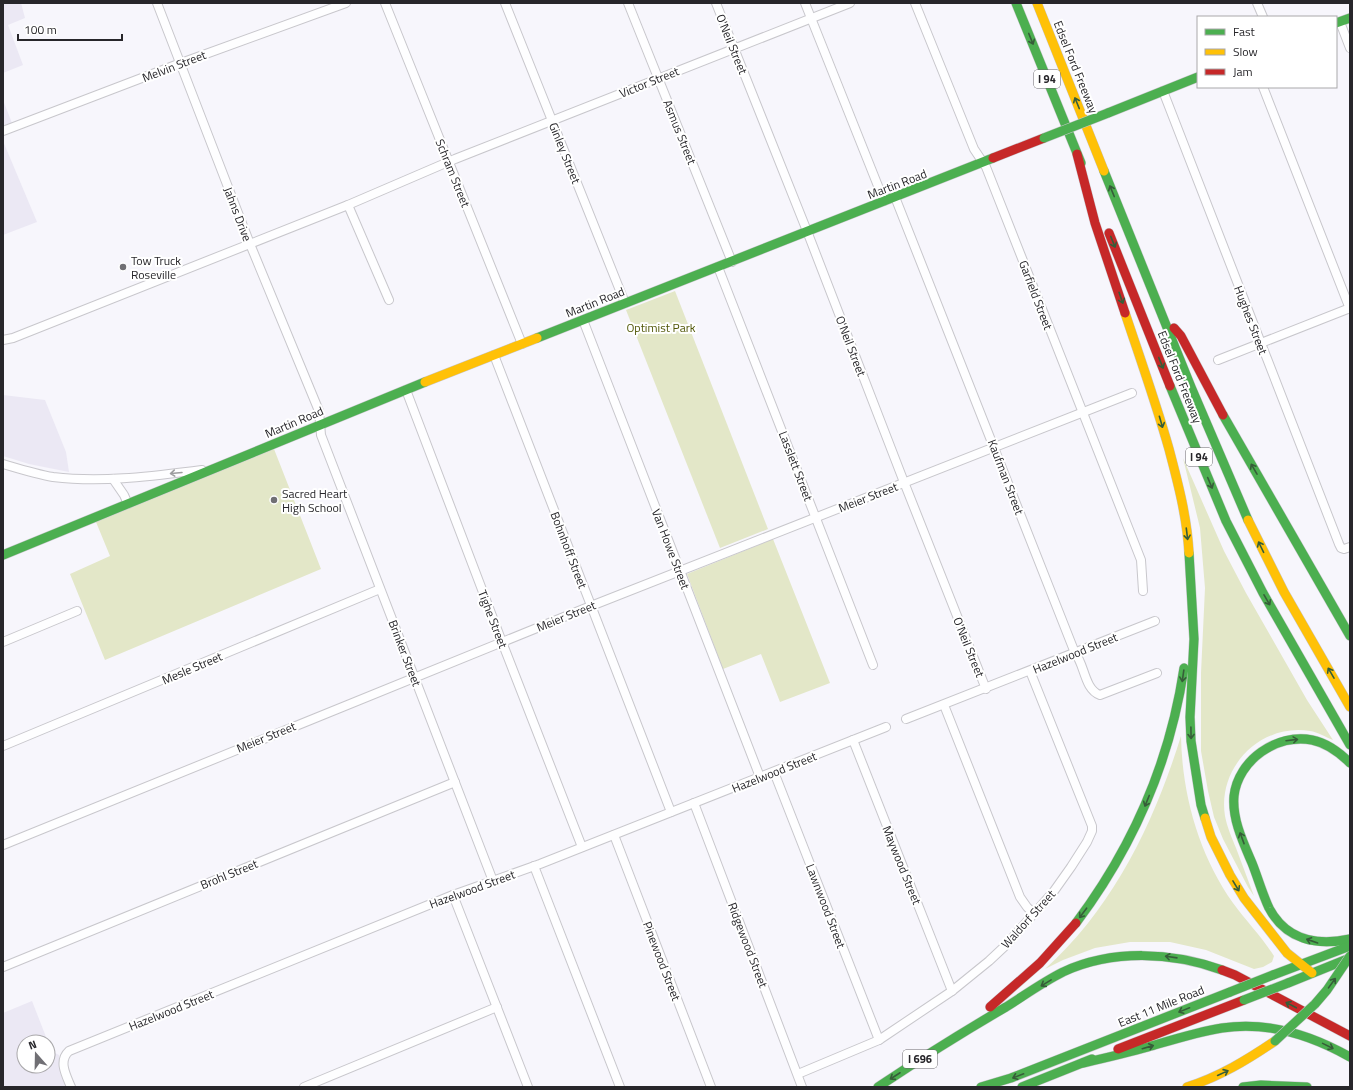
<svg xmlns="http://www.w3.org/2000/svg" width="1353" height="1090" viewBox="0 0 1353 1090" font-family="'Titillium Web',sans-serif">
	<rect width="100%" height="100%" fill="#f7f6fc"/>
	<g fill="#ebe8f4">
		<path d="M 3,3 L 21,3 L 25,18 L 8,25 L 23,65 L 3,73 Z"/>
		<path d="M 3,100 L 12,123 L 3,126 Z"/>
		<path d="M 3,141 L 37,222 L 3,235 Z"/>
		<path d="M 3,395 L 45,400 L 66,452 L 69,472 L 29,464 L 3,456 Z"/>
		<path d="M 32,1001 L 48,1042 L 24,1042 L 24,1066 L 48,1066 L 48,1042 L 51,1051 L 59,1055 L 59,1062 L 69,1087 L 3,1087 L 3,1013 Z"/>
	</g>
	<g fill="#e3e7c8">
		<path d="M 675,291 L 768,529 L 720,548 L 626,310 Z"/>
		<path d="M 274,449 L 321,569 L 105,660 L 70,574 L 110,556 L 96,522 Z"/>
		<path d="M 1183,458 L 1224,551 L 1246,593 L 1307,700 L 1333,740 C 1325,737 1318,732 1310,731 C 1261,723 1217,767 1225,816 C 1227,827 1232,838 1236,848 C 1242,864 1248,880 1254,896 L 1248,887 L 1223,839 L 1214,817 L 1208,791 L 1201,751 L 1201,673 L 1205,588 L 1200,528 Z"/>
		<path d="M 773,539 L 830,683 L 780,702 L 761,654 L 723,669 L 687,574 Z"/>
		<path d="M 1181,736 C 1182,795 1199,855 1233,903 C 1246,921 1262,937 1274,956 L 1272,962 L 1263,967 L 1254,969 L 1206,950 L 1170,942 L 1130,942 L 1095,948 L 1063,960 L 1045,969 C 1113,908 1154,823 1181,736 Z"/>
	</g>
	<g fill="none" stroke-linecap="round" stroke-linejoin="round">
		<defs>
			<g id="street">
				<path d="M 157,3 L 250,244 L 319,411 L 321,435 L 493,881"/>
				<path d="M 385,3 L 522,344"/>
				<path d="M 505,3 L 625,303"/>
				<path d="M 628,3 L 732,262"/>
				<path d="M 716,3 L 807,231 L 902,477 L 986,689"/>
				<path d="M 805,3 L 884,201"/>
				<path d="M 915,3 L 974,149 L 986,167 L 1141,560 L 1143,591"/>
				<path d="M 1257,3 L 1263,17"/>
				<path d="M 1340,22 L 1350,48"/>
				<path d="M 1263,87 L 1350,309"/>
				<path d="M 1163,91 L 1339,544 L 1341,548 L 1344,549 L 1350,547"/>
				<path d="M 3,131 L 181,63 L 346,3"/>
				<path d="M 895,197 L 1075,653 C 1085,665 1084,689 1100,695 L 1157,673"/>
				<path d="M 348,205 L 389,300"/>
				<path d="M 718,267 L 873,665"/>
				<path d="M 583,320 L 760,777"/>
				<path d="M 3,340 L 13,338 L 348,205 L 455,159 L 850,3"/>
				<path d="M 494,355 L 671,812"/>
				<path d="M 1218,360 L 1350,308"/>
				<path d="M 406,390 L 502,642 L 582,847"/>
				<path d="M 3,464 C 20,469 36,474 53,477 C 103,483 153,476 202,470"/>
				<path d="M 113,479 L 124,495 L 128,504"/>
				<path d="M 3,642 L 77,611"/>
				<path d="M 944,705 L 1020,897 L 1027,907 L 1034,914"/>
				<path d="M 906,719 L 1155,621"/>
				<path d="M 853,740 L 952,991"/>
				<path d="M 3,746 L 380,589"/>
				<path d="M 774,772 L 879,1040"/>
				<path d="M 694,803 L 802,1087"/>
				<path d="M 614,835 L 711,1087"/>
				<path d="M 3,845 L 591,606 L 1132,393"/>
				<path d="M 534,866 L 620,1087"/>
				<path d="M 453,895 L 528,1087"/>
				<path d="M 3,967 L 455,782"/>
				<path d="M 798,1074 L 879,1040 L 952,991 L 989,961 L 1005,946 L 1054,891 L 1071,867 L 1087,842 L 1092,831 L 1092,826 L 1030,671"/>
				<path d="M 71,1087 C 66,1075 58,1061 69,1051 L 453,895 L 540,864 L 886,727"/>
				<path d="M 304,1087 L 497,1007"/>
			</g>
			<g id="fast">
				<path d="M 1016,3 L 1081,163"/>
				<path d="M 1336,23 L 1350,18"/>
				<path d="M 1108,113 L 1198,77"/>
				<path d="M 1104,171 L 1191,387 L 1248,520"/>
				<path d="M 537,338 L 993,158"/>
				<path d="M 1170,386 L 1226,521 L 1263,593 L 1350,745"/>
				<path d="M 1223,415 L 1350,636"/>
				<path d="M 1189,553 L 1194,639 L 1190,717 L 1191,741 L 1201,805 L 1205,818"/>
				<path d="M 3,555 L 425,382"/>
				<path d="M 1350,763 C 1339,752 1327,743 1312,740 C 1277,733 1238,760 1234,796 C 1232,819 1243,842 1252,863 C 1258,878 1262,893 1269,908 C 1286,940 1317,946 1350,939"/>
				<path d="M 1076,923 C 1133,847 1170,762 1184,668"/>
				<path d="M 1273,975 L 1350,946"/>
				<path d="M 1288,983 L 1350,958"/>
				<path d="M 1083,1063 C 1105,1058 1127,1053 1148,1047 C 1172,1040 1197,1032 1222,1028 C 1267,1021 1311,1035 1350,1057"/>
				<path d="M 878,1087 C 920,1059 963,1032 1006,1007 C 1025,995 1043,982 1063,972 C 1113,949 1172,952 1222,970"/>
				<path d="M 981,1087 L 1011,1078 L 1230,992"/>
				<path d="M 1022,1087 L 1092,1059"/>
				<path d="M 1243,1087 L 1261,1085 L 1307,1087"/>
			</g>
			<g id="slow">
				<path d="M 1037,3 L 1104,171"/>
				<path d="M 1125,313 C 1140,358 1156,403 1169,449 C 1178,483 1187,517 1189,553"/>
				<path d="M 425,382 L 537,338"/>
				<path d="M 1248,520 L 1284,592 L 1350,707"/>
				<path d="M 1205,818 L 1211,837 L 1230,875 L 1244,898 L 1287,953 L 1312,973"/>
				<path d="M 1187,1087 C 1219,1077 1247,1060 1275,1041"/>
			</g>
			<g id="jam">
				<path d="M 1077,154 L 1095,223 L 1125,313"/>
				<path d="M 993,158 L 1044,138"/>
				<path d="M 1109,233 L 1170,386"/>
				<path d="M 1174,328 L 1181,336 L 1223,415"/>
				<path d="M 1222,970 L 1235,975 L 1350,1036"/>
				<path d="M 990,1007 L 1040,963 L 1076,923"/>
				<path d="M 1118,1049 L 1244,1000"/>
			</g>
		</defs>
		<use href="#street" stroke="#c8c7cc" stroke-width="10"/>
		<use href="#fast" stroke="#c8c7cc" stroke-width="10"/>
		<use href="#slow" stroke="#c8c7cc" stroke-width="10"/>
		<use href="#jam" stroke="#c8c7cc" stroke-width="10"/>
		<use href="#street" stroke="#fefeff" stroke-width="8"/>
		<use href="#fast" stroke="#4caf50" stroke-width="9"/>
		<use href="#slow" stroke="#ffc107" stroke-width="9"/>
		<use href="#jam" stroke="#c62828" stroke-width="9"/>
		<defs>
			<g id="fast-bridge">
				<path d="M 1044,138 L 1108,113"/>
				<path d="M 1230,992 L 1273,975"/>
				<path d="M 1244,1000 L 1288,983"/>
				<path d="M 1275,1041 L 1315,1004 L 1327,990 L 1350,956"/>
			</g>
		</defs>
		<use href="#fast-bridge" stroke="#c8c7cc" stroke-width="10" stroke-linecap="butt"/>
		<use href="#fast-bridge" stroke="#4caf50" stroke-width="9"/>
	</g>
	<defs><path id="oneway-shaft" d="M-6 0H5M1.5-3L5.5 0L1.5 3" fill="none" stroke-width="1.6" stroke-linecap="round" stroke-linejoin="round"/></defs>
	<g stroke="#365d39">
		<use href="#oneway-shaft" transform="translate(1031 39) rotate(68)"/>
		<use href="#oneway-shaft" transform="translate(1077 103) rotate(-112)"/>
		<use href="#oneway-shaft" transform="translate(1112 191) rotate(-112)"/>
		<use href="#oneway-shaft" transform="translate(1113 242) rotate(68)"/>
		<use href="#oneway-shaft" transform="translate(1121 298) rotate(71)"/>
		<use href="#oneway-shaft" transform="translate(1161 363) rotate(68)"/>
		<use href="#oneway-shaft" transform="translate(1161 422) rotate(74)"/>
		<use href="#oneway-shaft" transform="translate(1254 469) rotate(-120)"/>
		<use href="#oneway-shaft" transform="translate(1210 483) rotate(67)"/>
		<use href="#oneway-shaft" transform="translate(1187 534) rotate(83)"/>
		<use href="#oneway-shaft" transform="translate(1261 547) rotate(-116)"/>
		<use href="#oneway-shaft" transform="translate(1267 600) rotate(60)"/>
		<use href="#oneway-shaft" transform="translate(1331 673) rotate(-120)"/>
		<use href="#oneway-shaft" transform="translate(1183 676) rotate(98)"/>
		<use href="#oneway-shaft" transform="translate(1191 733) rotate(89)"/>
		<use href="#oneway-shaft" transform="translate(1292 740) rotate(-7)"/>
		<use href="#oneway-shaft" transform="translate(1147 801) rotate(112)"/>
		<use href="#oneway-shaft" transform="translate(1242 838) rotate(-110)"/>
		<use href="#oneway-shaft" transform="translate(1236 886) rotate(59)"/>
		<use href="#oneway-shaft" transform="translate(1083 913) rotate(127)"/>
		<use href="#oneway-shaft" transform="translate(1312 941) rotate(-161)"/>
		<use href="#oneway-shaft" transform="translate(1171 957) rotate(-172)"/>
		<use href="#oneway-shaft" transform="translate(1046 983) rotate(149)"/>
		<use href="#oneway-shaft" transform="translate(1332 983) rotate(-54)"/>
		<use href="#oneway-shaft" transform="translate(1291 1005) rotate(-152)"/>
		<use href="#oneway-shaft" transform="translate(1184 1010) rotate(158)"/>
		<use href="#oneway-shaft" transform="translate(1328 1046) rotate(26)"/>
		<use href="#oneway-shaft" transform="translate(1148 1047) rotate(-16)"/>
		<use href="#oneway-shaft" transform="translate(1223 1073) rotate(-25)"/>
		<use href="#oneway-shaft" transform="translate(895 1076) rotate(147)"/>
		<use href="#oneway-shaft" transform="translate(1018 1076) rotate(159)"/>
	</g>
	<use stroke="#9d9d9f" href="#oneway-shaft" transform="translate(176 473) rotate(175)"/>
	<g fill="#706f74" stroke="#fff" stroke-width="1.5">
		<circle cx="123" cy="267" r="4"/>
		<circle cx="274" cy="500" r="4"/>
	</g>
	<g text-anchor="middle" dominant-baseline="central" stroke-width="4" stroke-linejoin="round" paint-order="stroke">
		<g fill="#fff" stroke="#68676a" stroke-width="1">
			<rect x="1034" y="70" width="26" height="18" rx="3"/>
			<rect x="1186" y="448" width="26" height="18" rx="3"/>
			<rect x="903" y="1050" width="34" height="18" rx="3"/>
		</g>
		<g font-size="11" font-weight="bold" fill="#27262a">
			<text x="1047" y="79">I 94</text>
			<text x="1199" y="457">I 94</text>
			<text x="920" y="1059">I 696</text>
		</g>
		<g font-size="12" fill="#27262a" stroke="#fff">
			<text transform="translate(732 44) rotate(68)">O'Neil Street</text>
			<text transform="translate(174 66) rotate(-21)">Melvin Street</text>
			<text transform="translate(1076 67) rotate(68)">Edsel Ford Freeway</text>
			<text transform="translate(649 82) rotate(-22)">Victor Street</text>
			<text transform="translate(680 132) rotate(68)">Asmus Street</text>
			<text transform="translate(565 153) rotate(68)">Ginley Street</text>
			<text transform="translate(453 173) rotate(68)">Schram Street</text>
			<text transform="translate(897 184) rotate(-21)">Martin Road</text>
			<text transform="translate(238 214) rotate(69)">Jahns Drive</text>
			<text transform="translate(1036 295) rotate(69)">Garfield Street</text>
			<text transform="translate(595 302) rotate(-22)">Martin Road</text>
			<text transform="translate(1251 320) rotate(69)">Hughes Street</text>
			<text transform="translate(851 346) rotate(69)">O'Neil Street</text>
			<text transform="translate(1180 377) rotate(68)">Edsel Ford Freeway</text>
			<text transform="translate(294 422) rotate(-23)">Martin Road</text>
			<text transform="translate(796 466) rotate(69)">Lasslett Street</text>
			<text transform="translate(1006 477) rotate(69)">Kaufman Street</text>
			<text transform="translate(868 497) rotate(-21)">Meier Street</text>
			<text transform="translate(671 549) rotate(69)">Van Howe Street</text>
			<text transform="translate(569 550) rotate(69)">Bohnhoff Street</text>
			<text transform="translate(566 616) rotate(-22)">Meier Street</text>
			<text transform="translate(493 619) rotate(69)">Tighe Street</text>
			<text transform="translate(969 647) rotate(68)">O'Neil Street</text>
			<text transform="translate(405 653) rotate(69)">Brinker Street</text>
			<text transform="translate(1075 653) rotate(-22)">Hazelwood Street</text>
			<text transform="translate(192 668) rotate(-23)">Mesle Street</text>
			<text transform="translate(266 737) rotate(-22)">Meier Street</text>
			<text transform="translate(774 772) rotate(-22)">Hazelwood Street</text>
			<text transform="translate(902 865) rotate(68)">Maywood Street</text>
			<text transform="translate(229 874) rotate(-22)">Brohl Street</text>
			<text transform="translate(472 889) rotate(-20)">Hazelwood Street</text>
			<text transform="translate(826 906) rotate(69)">Lawnwood Street</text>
			<text transform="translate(1028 919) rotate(-48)">Waldorf Street</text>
			<text transform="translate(748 945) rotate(69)">Ridgewood Street</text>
			<text transform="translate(662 961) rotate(69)">Pinewood Street</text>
			<text transform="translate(1161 1006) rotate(-22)">East 11 Mile Road</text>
			<text transform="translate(171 1010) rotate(-22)">Hazelwood Street</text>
		</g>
		<g font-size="12" fill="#27262a" stroke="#fff" text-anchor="start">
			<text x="131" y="260">Tow Truck<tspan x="131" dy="14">Roseville</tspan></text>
			<text x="282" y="493">Sacred Heart<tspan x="282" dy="14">High School</tspan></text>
		</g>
		<g font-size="12" fill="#505606" stroke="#fff">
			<text x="661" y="327">Optimist Park</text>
		</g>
	</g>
	<rect width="1353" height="1090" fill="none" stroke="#27262a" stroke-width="8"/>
	<rect x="1197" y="16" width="140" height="72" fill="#ffffff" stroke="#a9a8aa"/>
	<rect x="1205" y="29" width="20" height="6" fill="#4caf50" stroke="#a9a8aa"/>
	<text x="1233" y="36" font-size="12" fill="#27262a">Fast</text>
	<rect x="1205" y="49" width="20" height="6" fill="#ffc107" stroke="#a9a8aa"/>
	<text x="1233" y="56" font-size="12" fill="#27262a">Slow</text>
	<rect x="1205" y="69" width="20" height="6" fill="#c62828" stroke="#a9a8aa"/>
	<text x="1233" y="76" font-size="12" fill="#27262a">Jam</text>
	<g transform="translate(36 1054) rotate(340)"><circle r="19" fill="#ffffff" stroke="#a9a8aa"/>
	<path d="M0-3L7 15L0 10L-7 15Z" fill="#706f74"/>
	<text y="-6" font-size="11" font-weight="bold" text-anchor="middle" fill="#27262a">N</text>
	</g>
	<path d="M18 34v6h104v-6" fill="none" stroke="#27262a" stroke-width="2"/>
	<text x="24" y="34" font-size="12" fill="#27262a" stroke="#ffffff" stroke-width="3" paint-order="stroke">100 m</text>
</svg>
